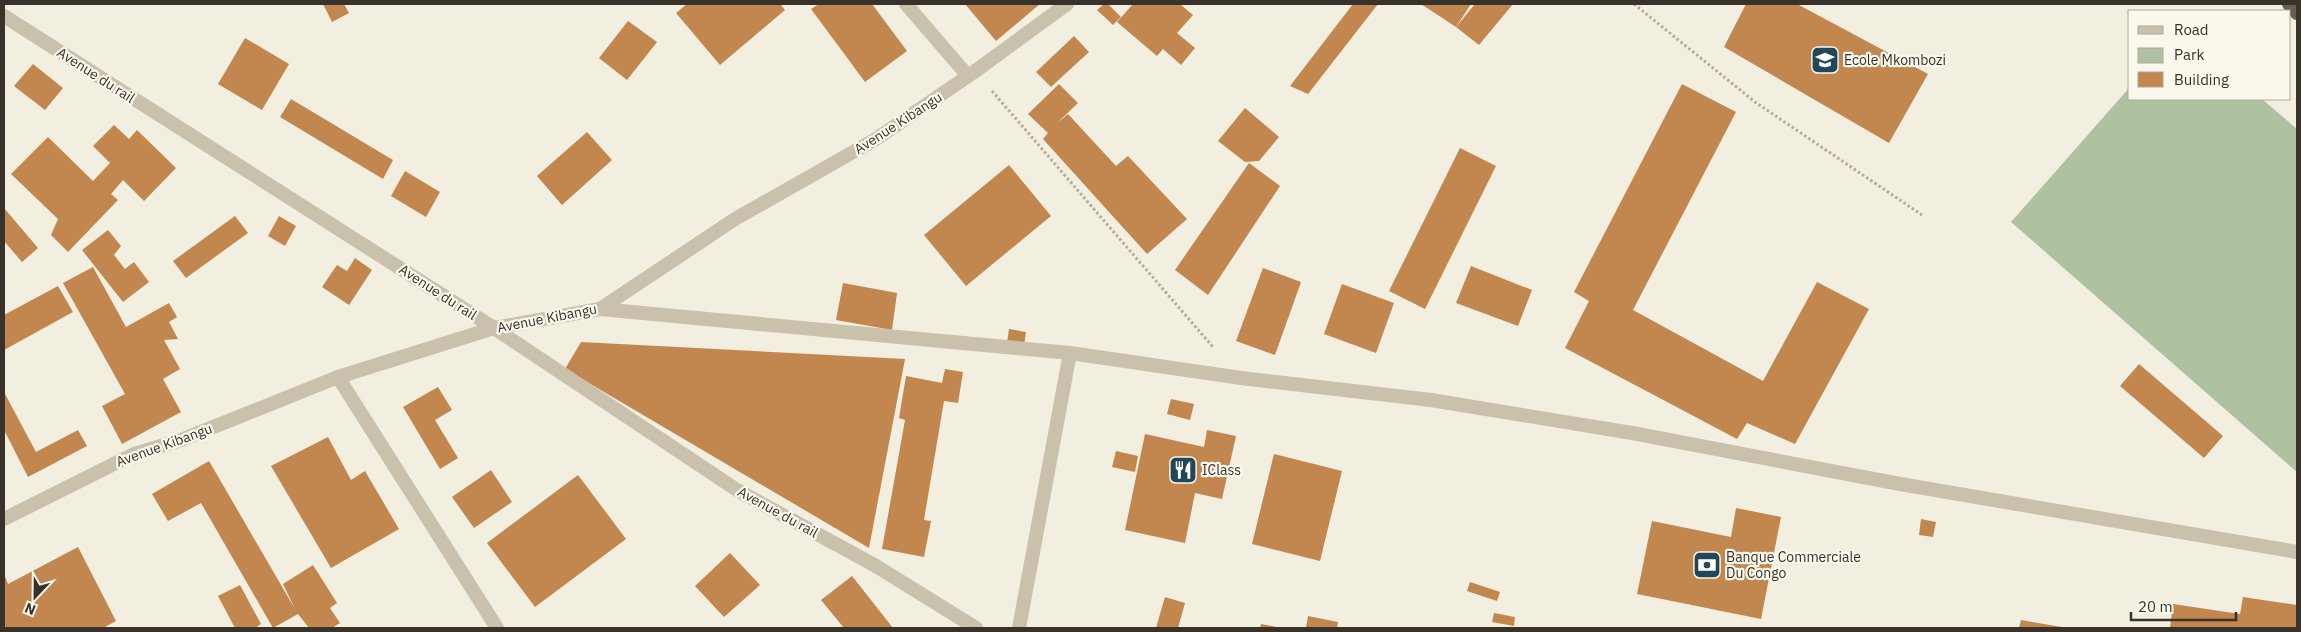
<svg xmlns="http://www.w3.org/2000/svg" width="2301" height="632" viewBox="0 0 2301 632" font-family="'IBM Plex Sans',sans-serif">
	<rect width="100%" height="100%" fill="#f2eee0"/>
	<path fill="#aec1a0" d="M 2130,87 L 2130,99 L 2262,99 L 2297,129 L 2297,472 L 2011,222 Z"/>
	<g fill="#c1874f">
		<path d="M 323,4 L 344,4 L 349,13 L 332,22 Z"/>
		<path d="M 687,4 L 780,4 L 785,10 L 720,65 L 676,13 Z"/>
		<path d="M 819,4 L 872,4 L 907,51 L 865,82 L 811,9 Z"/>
		<path d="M 965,4 L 1040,4 L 996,41 Z"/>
		<path d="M 1104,4 L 1108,4 L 1121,17 L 1113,25 L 1097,10 Z"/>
		<path d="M 1133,4 L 1180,4 L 1193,15 L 1177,33 L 1195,48 L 1181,65 L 1163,49 L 1157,56 L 1117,22 Z"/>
		<path d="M 1353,4 L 1378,4 L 1308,94 L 1290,86 Z"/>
		<path d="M 1421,4 L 1471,4 L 1456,27 Z"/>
		<path d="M 1475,4 L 1513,4 L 1479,45 L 1456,27 Z"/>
		<path d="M 1746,4 L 1797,4 L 1928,74 L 1889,143 L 1724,47 Z"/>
		<path d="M 628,21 L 657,42 L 627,80 L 599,58 Z"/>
		<path d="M 1074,36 L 1089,52 L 1051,87 L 1036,72 Z"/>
		<path d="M 245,38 L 289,64 L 262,110 L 218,84 Z"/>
		<path d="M 33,64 L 63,88 L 45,110 L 14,86 Z"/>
		<path d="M 1059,84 L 1078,103 L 1056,124 L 1068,114 L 1116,166 L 1128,156 L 1187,219 L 1147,254 L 1043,139 L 1048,133 L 1028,114 Z"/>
		<path d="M 1682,84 L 1736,112 L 1633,310 L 1763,381 L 1817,282 L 1869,309 L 1795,444 L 1747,423 L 1737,439 L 1565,348 L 1589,301 L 1574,292 Z"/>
		<path d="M 291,99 L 393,160 L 383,179 L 280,117 Z"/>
		<path d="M 1245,108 L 1279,137 L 1259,161 L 1245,162 L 1218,141 Z"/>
		<path d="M 114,125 L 129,139 L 137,130 L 176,168 L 144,201 L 123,180 L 111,194 L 118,200 L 68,252 L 51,235 L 58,219 L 11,174 L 48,137 L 93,181 L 110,163 L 93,146 Z"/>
		<path d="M 587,132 L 612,160 L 562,205 L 537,176 Z"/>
		<path d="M 1460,148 L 1496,166 L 1425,309 L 1389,291 Z"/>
		<path d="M 1249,163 L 1280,186 L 1208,295 L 1175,270 Z"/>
		<path d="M 1009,165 L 1051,216 L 966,286 L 924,235 Z"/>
		<path d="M 405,171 L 440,192 L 426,217 L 391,196 Z"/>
		<path d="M 4,208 L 38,248 L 22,262 L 4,241 Z"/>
		<path d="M 235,216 L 248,233 L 186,278 L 173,261 Z"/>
		<path d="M 279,216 L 296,226 L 285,246 L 268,236 Z"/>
		<path d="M 108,230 L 121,246 L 114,255 L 125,269 L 134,262 L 149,282 L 123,302 L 82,250 Z"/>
		<path d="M 355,258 L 372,270 L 349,305 L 322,287 L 337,265 L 347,271 Z"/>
		<path d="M 1471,266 L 1532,290 L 1518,326 L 1456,303 Z"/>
		<path d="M 93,267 L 126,327 L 169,303 L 177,317 L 169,322 L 178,339 L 164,340 L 180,369 L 163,379 L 181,412 L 122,444 L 102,406 L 125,394 L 63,283 Z"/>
		<path d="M 1263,268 L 1301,282 L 1275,355 L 1236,341 Z"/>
		<path d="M 843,283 L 897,293 L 892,330 L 836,320 Z"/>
		<path d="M 1342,284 L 1394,303 L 1376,353 L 1324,334 Z"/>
		<path d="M 58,286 L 73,312 L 4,350 L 4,315 Z"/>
		<path d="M 1009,329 L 1026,332 L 1024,346 L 1007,343 Z"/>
		<path d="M 581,342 L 905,359 L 869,548 L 565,369 Z"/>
		<path d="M 2139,364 L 2223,436 L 2204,458 L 2120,386 Z"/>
		<path d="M 945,369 L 963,372 L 958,403 L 944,401 L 924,520 L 931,521 L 924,557 L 882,549 L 905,420 L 899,418 L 906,376 L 942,383 Z"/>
		<path d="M 438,387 L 452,410 L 435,420 L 458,458 L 440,469 L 403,407 Z"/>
		<path d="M 4,392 L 36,452 L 78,430 L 87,446 L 28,477 L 4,430 Z"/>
		<path d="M 1171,399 L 1194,404 L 1190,420 L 1167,414 Z"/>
		<path d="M 1207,430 L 1236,436 L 1222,499 L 1195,493 L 1185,543 L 1125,530 L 1145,434 L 1204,447 Z"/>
		<path d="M 328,437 L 351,480 L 365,471 L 399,529 L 331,568 L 271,466 Z"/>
		<path d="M 1116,451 L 1138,456 L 1135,472 L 1112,467 Z"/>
		<path d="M 1274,454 L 1342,471 L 1320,561 L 1252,544 Z"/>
		<path d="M 209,461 L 295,609 L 283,584 L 313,565 L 337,603 L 330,608 L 340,623 L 332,628 L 309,628 L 298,614 L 273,628 L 201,503 L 168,521 L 152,494 Z"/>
		<path d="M 491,470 L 512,502 L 474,528 L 452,497 Z"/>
		<path d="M 578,475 L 626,539 L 535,607 L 487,543 Z"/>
		<path d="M 1736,508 L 1781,517 L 1761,619 L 1637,594 L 1652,521 L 1731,537 Z"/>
		<path d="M 1921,519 L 1936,522 L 1933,537 L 1919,535 Z"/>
		<path d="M 78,547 L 116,621 L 103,628 L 6,628 L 4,623 L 4,574 L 8,584 Z"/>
		<path d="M 730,553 L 760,585 L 724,617 L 695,586 Z"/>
		<path d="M 852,576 L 893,628 L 844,628 L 821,600 Z"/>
		<path d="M 1470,582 L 1500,592 L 1497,601 L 1467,591 Z"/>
		<path d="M 240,585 L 261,624 L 255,628 L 235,628 L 218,596 Z"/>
		<path d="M 1165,597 L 1185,603 L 1178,628 L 1156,628 Z"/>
		<path d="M 2243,597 L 2297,605 L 2297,628 L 2170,628 L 2173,604 L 2240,614 Z"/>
		<path d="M 1494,613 L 1515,617 L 1514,626 L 1492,622 Z"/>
		<path d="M 1308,616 L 1338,622 L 1337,628 L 1306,628 Z"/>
		<path d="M 2021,620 L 2062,627 L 2062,628 L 2019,628 Z"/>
		<path d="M 1261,624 L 1277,627 L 1277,628 L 1260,628 Z"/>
	</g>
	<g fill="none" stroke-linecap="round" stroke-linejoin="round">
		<g stroke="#b6ac96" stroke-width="3" stroke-dasharray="2.5 2.5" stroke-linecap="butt">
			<path d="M 1634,4 L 1755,102 L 1922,215"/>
			<path d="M 992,91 L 1213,347"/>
		</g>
		<g stroke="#cac1ac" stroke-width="14">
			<path d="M 906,4 L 968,76"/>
			<path d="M 4,16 L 494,328 L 737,490 L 876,566 L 976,628"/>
			<path d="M 600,309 L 1070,353 L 1241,378 L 1431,400 L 1632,433 L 1900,484 L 2297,552"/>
			<path d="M 338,377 L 497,628"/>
			<path d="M 4,519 L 134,454 L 181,440 L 338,377 L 494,328 L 600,309 L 735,219 L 876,139 L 974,72 L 1067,4"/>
			<path d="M 1019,628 L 1070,353"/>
		</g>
		<path stroke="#6a5e4f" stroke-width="14" d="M 2289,4 L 2297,13"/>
	</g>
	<defs>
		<symbol id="school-square" viewBox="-11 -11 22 22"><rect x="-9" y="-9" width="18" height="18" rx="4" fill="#214759" stroke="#faf7ec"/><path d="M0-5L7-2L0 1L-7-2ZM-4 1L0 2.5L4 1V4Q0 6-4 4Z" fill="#fff"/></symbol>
		<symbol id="restaurant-square" viewBox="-11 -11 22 22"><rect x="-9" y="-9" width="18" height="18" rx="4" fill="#214759" stroke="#faf7ec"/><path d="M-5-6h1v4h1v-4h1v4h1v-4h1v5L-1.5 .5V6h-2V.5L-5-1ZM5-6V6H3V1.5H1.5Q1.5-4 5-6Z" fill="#fff"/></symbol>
		<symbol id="bank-square" viewBox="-11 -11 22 22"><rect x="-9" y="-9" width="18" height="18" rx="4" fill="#214759" stroke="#faf7ec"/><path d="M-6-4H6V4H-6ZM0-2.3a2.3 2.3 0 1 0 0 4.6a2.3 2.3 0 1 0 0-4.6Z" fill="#fff"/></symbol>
	</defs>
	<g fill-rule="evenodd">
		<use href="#school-square" x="1809" y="44" width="32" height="32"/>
		<use href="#restaurant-square" x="1167" y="454" width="32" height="32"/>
		<use href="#bank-square" x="1691" y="549" width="32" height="32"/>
	</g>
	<g text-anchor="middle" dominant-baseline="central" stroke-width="4.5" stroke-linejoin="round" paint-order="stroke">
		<g font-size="14" fill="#38322a" stroke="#faf7ec" text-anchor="start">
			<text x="1844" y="60">Ecole Mkombozi</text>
			<text x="1202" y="470">IClass</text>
			<text x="1726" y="557">Banque Commerciale<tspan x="1726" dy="16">Du Congo</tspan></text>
		</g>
		<g font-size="14" fill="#38322a" stroke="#faf7ec">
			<text transform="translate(96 75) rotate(33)">Avenue du rail</text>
			<text transform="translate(898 123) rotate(-33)">Avenue Kibangu</text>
			<text transform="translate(438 292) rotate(33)">Avenue du rail</text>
			<text transform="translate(547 318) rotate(-11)">Avenue Kibangu</text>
			<text transform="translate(164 445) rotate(-20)">Avenue Kibangu</text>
			<text transform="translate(778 512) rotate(29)">Avenue du rail</text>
		</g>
	</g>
	<rect width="2301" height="632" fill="none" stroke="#38322a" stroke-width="10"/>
	<rect x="2128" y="10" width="162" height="90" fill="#faf7ec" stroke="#aca89e"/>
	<rect x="2138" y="26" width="25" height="8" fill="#cac1ac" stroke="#aca89e"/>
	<text x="2174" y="35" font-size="15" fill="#38322a">Road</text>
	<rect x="2138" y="48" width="25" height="15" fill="#aec1a0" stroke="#aca89e"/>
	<text x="2174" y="60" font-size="15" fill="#38322a">Park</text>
	<rect x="2138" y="72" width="25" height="15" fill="#c1874f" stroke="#aca89e"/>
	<text x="2174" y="85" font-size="15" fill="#38322a">Building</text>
	<g transform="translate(35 597) rotate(202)" stroke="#faf7ec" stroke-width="4" paint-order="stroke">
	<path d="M0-4L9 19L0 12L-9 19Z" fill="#38322a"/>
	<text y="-8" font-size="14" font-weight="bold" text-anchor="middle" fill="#38322a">N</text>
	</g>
	<path d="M2131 612v8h105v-8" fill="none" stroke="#38322a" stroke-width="2.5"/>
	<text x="2138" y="612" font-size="15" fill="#38322a" stroke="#faf7ec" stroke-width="4" paint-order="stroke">20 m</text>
</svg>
